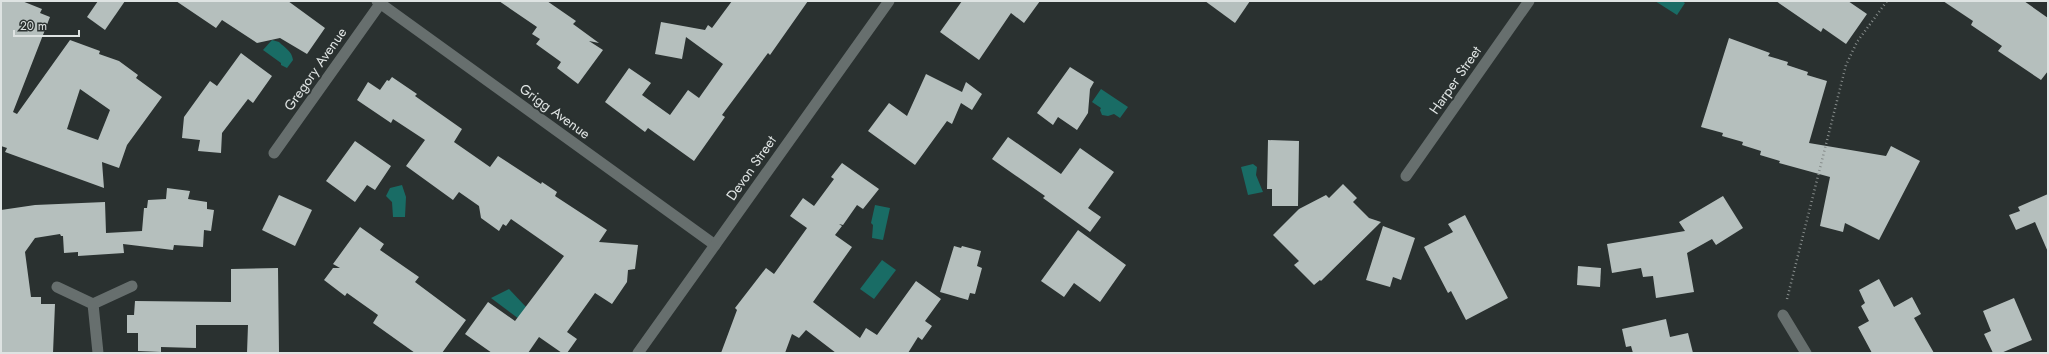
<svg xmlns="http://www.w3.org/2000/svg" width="2049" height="354" viewBox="0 0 2049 354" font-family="Jost,sans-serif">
	<rect width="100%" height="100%" fill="#2a3130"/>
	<g fill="#196c65">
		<path d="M 1655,1 L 1682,1 L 1685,3 L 1677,15 Z"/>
		<path d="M 272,40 L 279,42 C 285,48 292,51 293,60 L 287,68 L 281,65 L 281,63 L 263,50 Z"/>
		<path d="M 1101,89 L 1128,107 L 1120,118 L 1114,114 L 1108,116 L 1102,115 L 1100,110 L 1101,108 L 1092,102 Z"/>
		<path d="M 1253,164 L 1257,167 L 1256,175 L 1263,192 L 1248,195 L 1241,167 Z"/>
		<path d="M 402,185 L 406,197 L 405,217 L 393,217 L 392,202 L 386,196 L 390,188 Z"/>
		<path d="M 875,205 L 890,208 L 883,240 L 872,238 L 873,225 L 871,223 Z"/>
		<path d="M 882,260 L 896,270 L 874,299 L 860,289 Z"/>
		<path d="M 509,289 L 527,308 L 519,319 L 491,298 Z"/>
	</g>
	<g fill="#b5bfbd" fill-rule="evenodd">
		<path d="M 1,1 L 22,1 L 42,9 L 40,13 L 50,17 L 13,112 L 17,114 L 70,40 L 100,51 L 99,54 L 119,61 L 138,75 L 136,78 L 162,97 L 127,145 L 119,168 L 102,162 L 104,188 L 5,152 L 7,148 L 1,146 ZM 80,89 L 110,110 L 98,140 L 67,129 Z"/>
		<path d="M 98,1 L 125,1 L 105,30 L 87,17 Z"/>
		<path d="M 176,1 L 288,1 L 325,28 L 307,54 L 280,38 L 257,43 L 222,20 L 216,28 Z"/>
		<path d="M 499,1 L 547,1 L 576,21 L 573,24 L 599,43 L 589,41 L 603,50 L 578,84 L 557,68 L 561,62 L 536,44 L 540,39 L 532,34 L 537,27 Z"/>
		<path d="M 732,1 L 808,1 L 770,55 L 768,53 L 722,115 L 725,117 L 694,161 L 648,128 L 645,132 L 605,102 L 629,68 L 651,83 L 642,95 L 670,115 L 688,90 L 699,98 L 723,64 L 686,37 L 682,59 L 655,54 L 661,22 L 705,30 L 708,25 L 712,28 Z"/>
		<path d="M 962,1 L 1040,1 L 1024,23 L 1011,13 L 979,60 L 940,32 Z"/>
		<path d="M 1205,1 L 1250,1 L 1235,23 Z"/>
		<path d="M 1776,1 L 1848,1 L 1867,14 L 1846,44 L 1823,28 L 1821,32 Z"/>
		<path d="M 1943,1 L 2024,1 L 2048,18 L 2048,71 L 2041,80 L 1998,51 L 2002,46 L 1971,25 L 1973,21 Z"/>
		<path d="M 1729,38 L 1770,53 L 1768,56 L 1788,62 L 1787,65 L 1808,72 L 1807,75 L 1827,81 L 1809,143 L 1886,156 L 1891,146 L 1920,161 L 1879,240 L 1845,223 L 1843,232 L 1820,226 L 1830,177 L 1779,163 L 1780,161 L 1760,155 L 1761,151 L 1742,145 L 1743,142 L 1722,136 L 1723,133 L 1701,127 Z"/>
		<path d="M 241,53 L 272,76 L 253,103 L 248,99 L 222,133 L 221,153 L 198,151 L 200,140 L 182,138 L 184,117 L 210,81 L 217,86 Z"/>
		<path d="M 1070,67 L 1094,82 L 1090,89 L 1088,113 L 1077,130 L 1058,117 L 1053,125 L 1037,113 Z"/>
		<path d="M 926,74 L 962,92 L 966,82 L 982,94 L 972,110 L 961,103 L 952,124 L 947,121 L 915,165 L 868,131 L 889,103 L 907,116 Z"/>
		<path d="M 392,77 L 417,94 L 415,96 L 462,129 L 454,142 L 490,167 L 498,156 L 541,184 L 542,182 L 557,192 L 555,196 L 607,230 L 599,242 L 638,245 L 635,269 L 628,270 L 627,282 L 612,304 L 595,293 L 567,332 L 577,339 L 567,353 L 562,353 L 539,337 L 528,353 L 492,353 L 465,334 L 488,302 L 515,321 L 564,256 L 511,219 L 506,226 L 503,224 L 499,231 L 481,218 L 479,206 L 459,192 L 453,200 L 406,166 L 425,140 L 393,119 L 391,123 L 357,100 L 368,82 L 380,90 L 387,80 L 389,81 Z"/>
		<path d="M 1008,137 L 1061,174 L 1080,148 L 1114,172 L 1088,208 L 1101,217 L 1090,232 L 1043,198 L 1045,196 L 992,159 Z"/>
		<path d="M 1268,140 L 1299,141 L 1298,206 L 1272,206 L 1272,189 L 1267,189 Z"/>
		<path d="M 355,141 L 391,166 L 375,190 L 367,185 L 355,202 L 326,181 Z"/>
		<path d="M 842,163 L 879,189 L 863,209 L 857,205 L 843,225 L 839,224 L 842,226 L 835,235 L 852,247 L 813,302 L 860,338 L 866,328 L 877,335 L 916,281 L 941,299 L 925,321 L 932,326 L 922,340 L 918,337 L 908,353 L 836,353 L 806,330 L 799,338 L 792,334 L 785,353 L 721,353 L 737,310 L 735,308 L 766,268 L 774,274 L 807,228 L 790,216 L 803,198 L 814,206 L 834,179 L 831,177 Z"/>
		<path d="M 1343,184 L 1357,198 L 1353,202 L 1369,218 L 1381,222 L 1321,281 L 1320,280 L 1314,285 L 1294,265 L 1299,261 L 1273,235 L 1299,209 L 1326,195 L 1329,198 Z"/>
		<path d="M 167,188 L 190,191 L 188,199 L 207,202 L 207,209 L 214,210 L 211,231 L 204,230 L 203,247 L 174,245 L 173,250 L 123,244 L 124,253 L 78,256 L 78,252 L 64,253 L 63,236 L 61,236 L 60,234 L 35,238 L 25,252 L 31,297 L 41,297 L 41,304 L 55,304 L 53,353 L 1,353 L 1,210 L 35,205 L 105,202 L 106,233 L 142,231 L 144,208 L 147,208 L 148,200 L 166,199 Z"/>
		<path d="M 2048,194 L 2048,252 L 2035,222 L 2016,230 L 2009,215 L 2020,211 L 2018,207 Z"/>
		<path d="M 279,195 L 312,210 L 295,246 L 262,230 Z"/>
		<path d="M 1723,196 L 1743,228 L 1716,245 L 1712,239 L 1687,253 L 1694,292 L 1656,298 L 1653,276 L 1643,277 L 1641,268 L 1612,273 L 1607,244 L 1685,231 L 1679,222 Z"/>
		<path d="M 1465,215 L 1508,298 L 1466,320 L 1451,291 L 1448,293 L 1424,247 L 1453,232 L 1448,224 Z"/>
		<path d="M 1383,226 L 1415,238 L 1401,280 L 1393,277 L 1390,287 L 1366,280 Z"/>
		<path d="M 360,227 L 384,244 L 380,250 L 419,277 L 415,282 L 466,320 L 442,353 L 415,353 L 373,323 L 378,315 L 347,293 L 345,296 L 324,280 L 333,268 L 340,268 L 333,264 Z"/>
		<path d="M 1078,230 L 1126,265 L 1100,302 L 1074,283 L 1064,297 L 1041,281 Z"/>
		<path d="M 954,246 L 961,248 L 962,246 L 981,251 L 977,266 L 982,268 L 975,294 L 970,293 L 968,300 L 940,292 Z"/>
		<path d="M 1578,266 L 1601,268 L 1600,287 L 1577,285 Z"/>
		<path d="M 278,268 L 279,353 L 247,353 L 248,325 L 196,325 L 196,348 L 161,347 L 161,352 L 138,351 L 138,333 L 127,333 L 127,315 L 134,315 L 135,301 L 231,302 L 231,269 Z"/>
		<path d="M 1879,279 L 1894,307 L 1912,297 L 1921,314 L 1914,318 L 1934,353 L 1872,353 L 1858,327 L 1869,321 L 1861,306 L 1865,303 L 1859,290 Z"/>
		<path d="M 2014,298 L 2032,340 L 2001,353 L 1993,353 L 1984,334 L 1991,331 L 1983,311 Z"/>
		<path d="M 1666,319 L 1670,337 L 1688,333 L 1693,353 L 1633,353 L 1631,346 L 1626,347 L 1622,329 Z"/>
	</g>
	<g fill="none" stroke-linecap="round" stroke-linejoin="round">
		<path stroke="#878d8c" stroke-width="2.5" stroke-dasharray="1 3" stroke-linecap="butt" d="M 1787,299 L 1846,65 L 1857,42 L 1887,1"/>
		<g stroke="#676f6e" stroke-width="11">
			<path d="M 377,1 L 715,245"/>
			<path d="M 274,153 L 380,4"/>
			<path d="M 1406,176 L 1529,1"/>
			<path d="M 57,287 L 93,304 L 98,353"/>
			<path d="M 93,304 L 132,286"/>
			<path d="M 1783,315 L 1806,353"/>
			<path d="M 638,353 L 889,1"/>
		</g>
	</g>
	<g text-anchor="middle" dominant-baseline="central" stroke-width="4" stroke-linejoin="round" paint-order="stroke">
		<g font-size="14" fill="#dee3e2" stroke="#2a3130">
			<text transform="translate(315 69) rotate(-55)">Gregory Avenue</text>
			<text transform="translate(1455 80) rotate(-55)">Harper Street</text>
			<text transform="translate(555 111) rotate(36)">Grigg Avenue</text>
			<text transform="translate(751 168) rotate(-55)">Devon Street</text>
		</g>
	</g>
	<rect width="2049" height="354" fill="none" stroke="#dee3e2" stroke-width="4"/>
	<path d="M14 30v6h65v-6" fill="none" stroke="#dee3e2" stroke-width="2"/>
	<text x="20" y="30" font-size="12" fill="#dee3e2" stroke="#2a3130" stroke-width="3" paint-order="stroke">20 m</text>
</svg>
